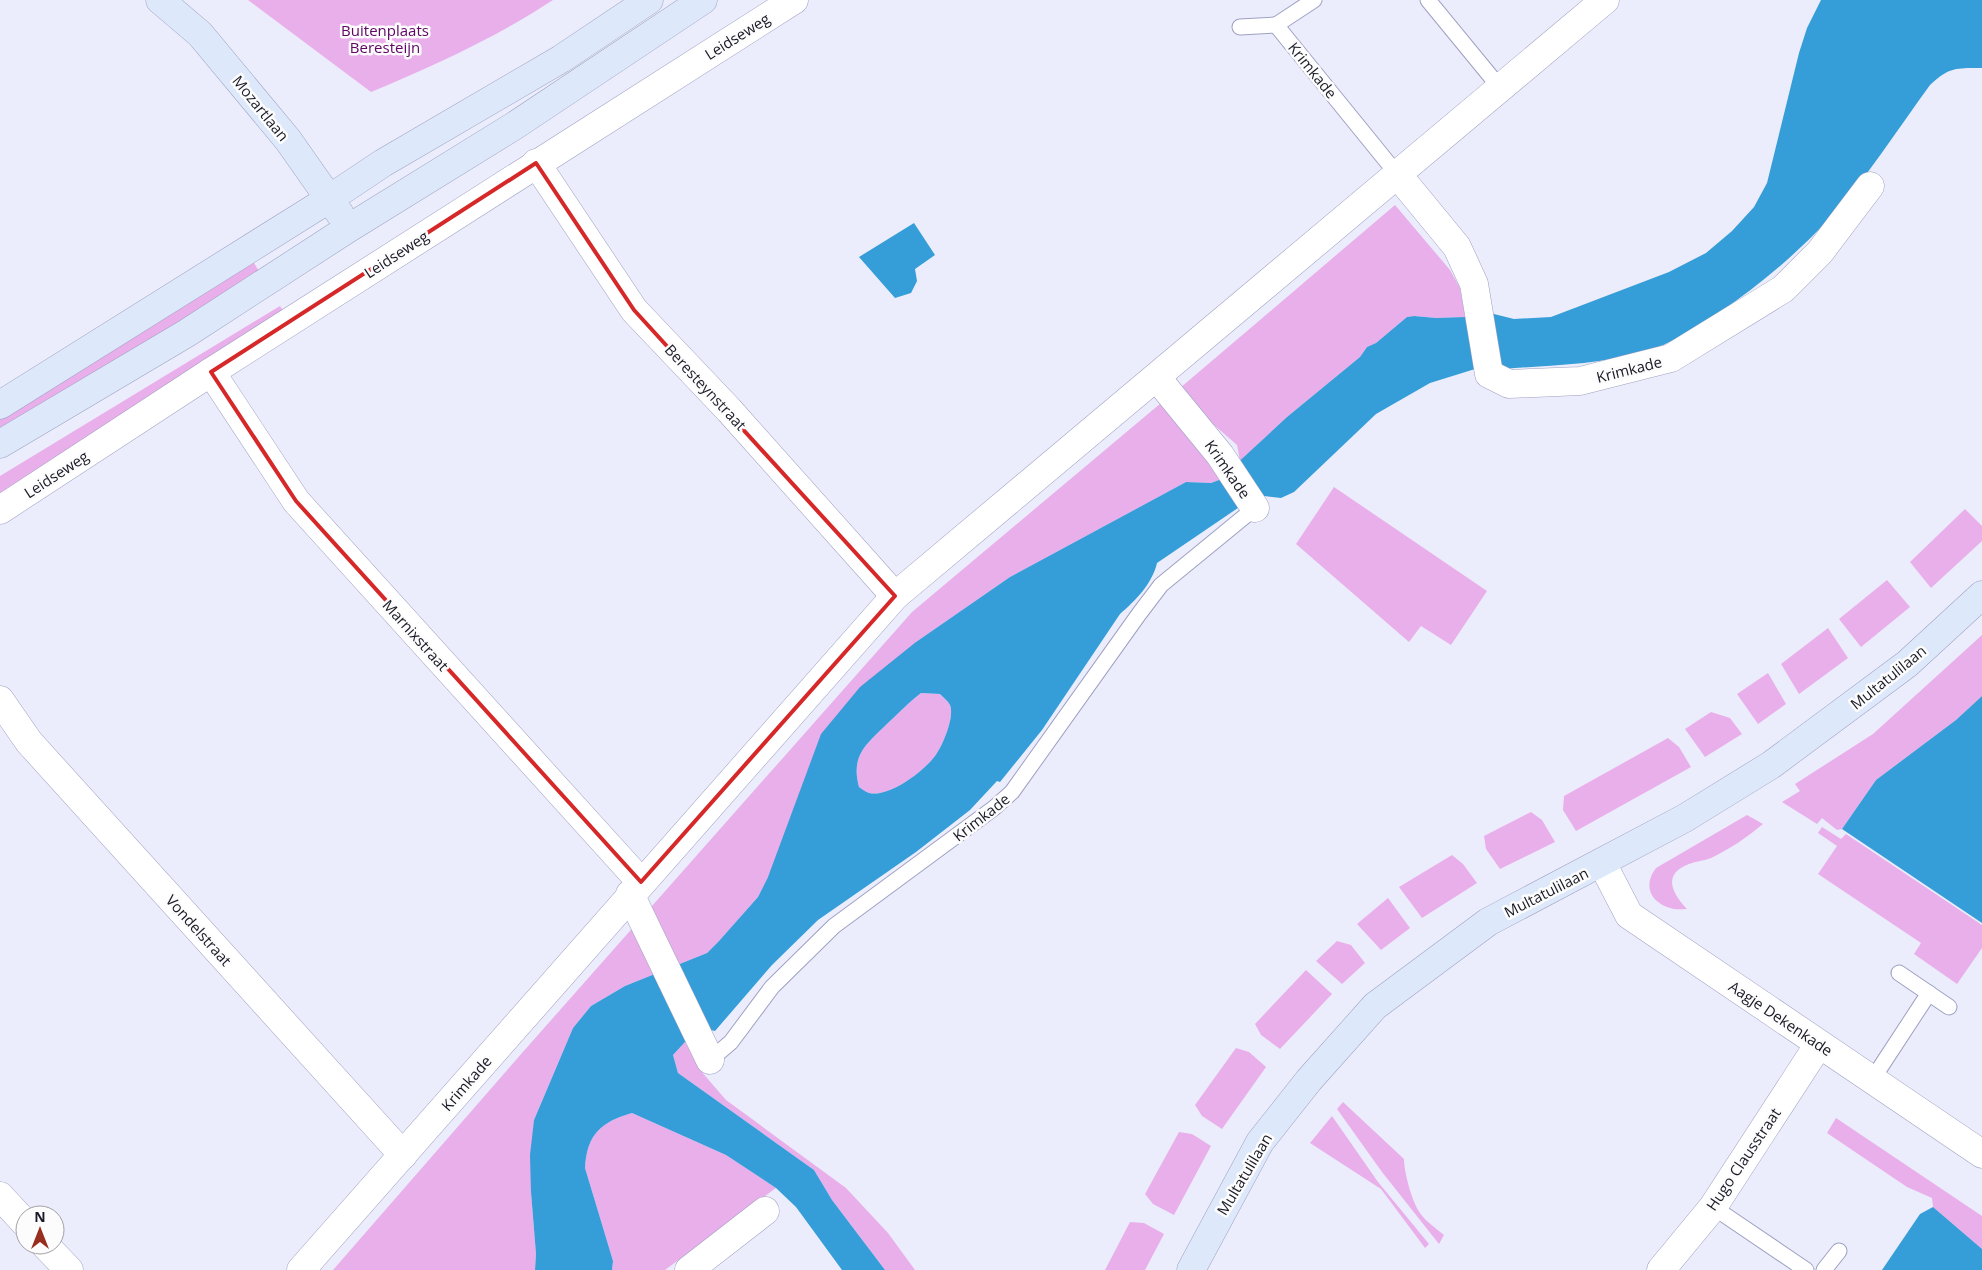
<svg xmlns="http://www.w3.org/2000/svg" width="1982" height="1270" viewBox="0 0 1982 1270" font-family="'Open Sans',sans-serif">
	<rect width="100%" height="100%" fill="#ecedfc"/>
	<g fill="#e9afea">
		<path d="M 248,0 L 553,0 C 497,37 433,66 371,92 Z"/>
		<path d="M 1395,205 L 1450,270 L 1460,288 L 1465,317 L 1436,318 L 1414,316 L 1407,317 L 1376,343 L 1367,347 L 1360,357 L 1287,417 L 1240,461 L 1237,445 L 1206,418 L 1180,388 Z"/>
		<path d="M 251,258 L 262,276 L 0,432 L 0,415 Z"/>
		<path d="M 280,306 L 284,312 L 0,493 L 0,476 Z"/>
		<path d="M 1161,403 L 1212,463 L 1219,480 L 1211,483 L 1186,482 L 1010,577 L 916,642 L 768,877 L 758,897 L 719,941 L 707,953 L 625,986 L 591,1006 L 573,1028 L 534,1120 L 531,1192 L 536,1254 L 535,1270 L 333,1270 L 522,1053 L 912,612 Z"/>
		<path d="M 1334,487 L 1487,591 L 1451,645 L 1421,626 L 1409,642 L 1296,544 Z"/>
		<path d="M 1965,509 L 1982,526 L 1982,541 L 1931,588 L 1910,562 Z"/>
		<path d="M 1887,580 L 1910,607 L 1861,647 L 1839,619 Z"/>
		<path d="M 1828,628 L 1848,658 L 1799,694 L 1781,664 Z"/>
		<path d="M 1982,635 L 1982,696 L 1956,720 L 1876,780 L 1842,829 L 1837,830 L 1822,818 L 1817,824 L 1782,802 L 1800,791 L 1795,784 L 1873,734 Z"/>
		<path d="M 1768,673 L 1786,704 L 1758,724 L 1737,694 Z"/>
		<path d="M 921,693 L 940,694 C 943,697 948,701 950,705 C 955,717 942,747 935,756 C 924,771 889,798 869,793 C 866,792 862,789 859,787 C 850,754 868,743 889,722 C 900,712 909,702 921,693 Z"/>
		<path d="M 1711,712 L 1730,718 L 1742,734 L 1705,757 L 1685,729 Z"/>
		<path d="M 1668,738 L 1679,747 L 1691,767 L 1576,831 L 1563,810 L 1564,796 Z"/>
		<path d="M 1531,812 L 1542,820 L 1555,842 L 1500,869 L 1486,849 L 1484,836 Z"/>
		<path d="M 1747,815 L 1763,824 C 1746,838 1730,849 1711,858 C 1704,861 1696,861 1689,864 C 1662,874 1672,893 1687,909 C 1682,909 1675,910 1670,908 C 1650,902 1643,885 1656,868 Z"/>
		<path d="M 1822,827 L 1841,839 L 1846,834 L 1982,925 L 1982,948 L 1957,984 L 1914,954 L 1921,943 L 1818,874 L 1837,846 L 1818,833 Z"/>
		<path d="M 1452,855 L 1463,864 L 1477,883 L 1422,918 L 1399,887 Z"/>
		<path d="M 1388,898 L 1410,928 L 1381,950 L 1357,924 Z"/>
		<path d="M 1337,941 L 1351,945 L 1365,963 L 1342,984 L 1316,961 Z"/>
		<path d="M 1306,970 L 1332,994 L 1280,1049 L 1261,1035 L 1255,1024 Z"/>
		<path d="M 685,1042 L 701,1071 L 726,1100 L 846,1188 L 888,1233 L 915,1270 L 885,1270 L 832,1200 L 814,1170 L 678,1073 L 673,1055 Z"/>
		<path d="M 1236,1048 L 1249,1052 L 1266,1067 L 1222,1129 L 1202,1116 L 1195,1105 Z"/>
		<path d="M 1343,1102 L 1404,1159 C 1404,1172 1412,1202 1420,1213 C 1426,1222 1436,1228 1444,1235 L 1439,1244 L 1382,1172 L 1337,1109 Z"/>
		<path d="M 632,1113 L 726,1155 L 776,1188 L 665,1270 L 612,1270 L 613,1261 L 585,1168 C 587,1134 601,1122 632,1113 Z"/>
		<path d="M 1332,1116 L 1378,1182 L 1429,1244 L 1425,1248 L 1381,1189 L 1310,1143 Z"/>
		<path d="M 1836,1118 L 1982,1216 L 1982,1249 L 1933,1207 L 1932,1198 L 1907,1187 L 1827,1133 Z"/>
		<path d="M 1179,1132 L 1192,1134 L 1211,1146 L 1174,1215 L 1153,1204 L 1145,1194 Z"/>
		<path d="M 1130,1222 L 1144,1223 L 1164,1234 L 1145,1270 L 1105,1270 Z"/>
	</g>
	<g fill="#359dd7" fill-rule="evenodd">
		<path d="M 1821,0 L 1982,0 L 1982,68 C 1956,68 1949,67 1930,85 C 1897,130 1867,178 1829,219 C 1796,254 1760,285 1720,312 C 1695,328 1672,344 1643,352 C 1598,365 1550,365 1504,369 L 1497,352 L 1475,369 L 1430,383 L 1376,414 L 1294,492 L 1281,498 L 1257,495 L 1157,563 C 1152,584 1136,600 1120,614 L 1042,730 L 1000,782 L 997,781 L 970,810 L 916,852 L 818,920 L 772,965 L 715,1031 L 706,1029 L 685,1042 L 673,1055 L 678,1073 L 814,1170 L 832,1200 L 885,1270 L 842,1270 L 796,1207 L 776,1188 L 726,1155 L 632,1113 C 601,1122 587,1134 585,1168 L 613,1261 L 612,1270 L 535,1270 L 536,1254 L 531,1192 L 530,1155 L 534,1120 L 573,1028 L 591,1006 L 625,986 L 707,953 L 719,941 L 758,897 L 768,877 L 821,734 L 860,687 L 916,642 L 1010,577 L 1186,482 L 1211,483 L 1219,480 L 1287,417 L 1360,357 L 1367,347 L 1376,343 L 1407,317 L 1414,316 L 1436,318 L 1465,317 L 1473,334 L 1490,313 L 1514,319 L 1551,317 L 1669,272 L 1706,253 L 1732,231 L 1754,207 L 1767,183 L 1799,53 L 1807,28 ZM 921,693 L 940,694 C 943,697 948,701 950,705 C 955,717 942,747 935,756 C 924,771 889,798 869,793 C 866,792 862,789 859,787 C 850,754 868,743 889,722 C 900,712 909,702 921,693 Z"/>
		<path d="M 914,223 L 935,255 L 915,269 L 917,281 L 911,293 L 895,298 L 859,257 Z"/>
		<path d="M 1982,696 L 1982,923 L 1842,829 L 1876,780 L 1956,720 Z"/>
		<path d="M 1933,1207 L 1982,1249 L 1982,1270 L 1882,1270 L 1920,1214 Z"/>
	</g>
	<g fill="none" stroke-linecap="round" stroke-linejoin="round">
		<defs>
			<g id="lane">
				<path d="M 1314,0 L 1276,25 L 1397,174"/>
				<path d="M 1428,0 L 1501,89"/>
				<path d="M 1240,27 L 1276,25"/>
				<path d="M 1899,973 L 1949,1007"/>
				<path d="M 710,1060 L 731,1042 L 772,987 L 834,926 L 994,808 L 1012,792 L 1139,614 L 1161,585 L 1255,508"/>
				<path d="M 1872,1080 L 1929,993"/>
				<path d="M 1713,1207 L 1806,1270"/>
				<path d="M 1824,1270 L 1839,1251"/>
			</g>
			<g id="street">
				<path d="M 536,163 L 634,310 L 729,410 L 895,596"/>
				<path d="M 1397,174 L 1457,247 L 1474,284 L 1489,374 L 1509,384 L 1580,381 L 1671,358 L 1783,289 L 1820,252 L 1870,186"/>
				<path d="M 211,372 L 296,501 L 641,882"/>
				<path d="M 1157,378 L 1220,455 L 1255,508"/>
				<path d="M 0,510 L 211,372 L 794,0"/>
				<path d="M 0,700 L 29,742 L 403,1155"/>
				<path d="M 1602,863 L 1629,915 L 1982,1154"/>
				<path d="M 630,894 L 710,1060"/>
				<path d="M 0,1196 L 25,1223"/>
				<path d="M 45,1245 L 69,1270"/>
				<path d="M 301,1270 L 895,596 L 1605,0"/>
				<path d="M 689,1270 L 765,1211"/>
				<path d="M 1661,1270 L 1713,1207 L 1819,1044"/>
			</g>
			<g id="secondary">
				<path d="M 160,0 L 200,34 L 288,140 L 340,214"/>
				<path d="M 0,405 L 329,199 L 383,163 L 561,59 L 649,0"/>
				<path d="M 0,444 L 187,333 L 349,228 L 514,126 L 703,0"/>
				<path d="M 1191,1270 L 1260,1142 L 1309,1080 L 1375,1006 L 1488,922 L 1685,818 L 1771,765 L 1907,664 L 1982,595"/>
			</g>
		</defs>
		<use href="#lane" stroke="#9ea1c2" stroke-width="17"/>
		<use href="#street" stroke="#9ea1c2" stroke-width="29"/>
		<use href="#secondary" stroke="#9ea1c2" stroke-width="29"/>
		<use href="#lane" stroke="#fff" stroke-width="15"/>
		<use href="#street" stroke="#fff" stroke-width="28"/>
		<use href="#secondary" stroke="#dde8fa" stroke-width="28"/>
	</g>
	<path fill="none" stroke="#d62828" stroke-width="4" stroke-linejoin="round" d="M 536,163 L 634,310 L 895,596 L 641,882 L 296,501 L 211,372 Z"/>
	<g text-anchor="middle" dominant-baseline="central" stroke-width="5" stroke-linejoin="round" paint-order="stroke">
		<g font-size="15" fill="#5f0564" stroke="#fcfcfc">
			<text x="385" y="30">Buitenplaats<tspan x="385" dy="17">Beresteijn</tspan></text>
		</g>
		<g font-size="15" fill="#1a1a27" stroke="#fcfcfc">
			<text transform="translate(737 36) rotate(-32)">Leidseweg</text>
			<text transform="translate(1313 70) rotate(51)">Krimkade</text>
			<text transform="translate(261 108) rotate(51)">Mozartlaan</text>
			<text transform="translate(396 254) rotate(-33)">Leidseweg</text>
			<text transform="translate(1629 369) rotate(-14)">Krimkade</text>
			<text transform="translate(706 387) rotate(47)">Beresteynstraat</text>
			<text transform="translate(1228 469) rotate(55)">Krimkade</text>
			<text transform="translate(56 474) rotate(-33)">Leidseweg</text>
			<text transform="translate(416 635) rotate(48)">Marnixstraat</text>
			<text transform="translate(1888 677) rotate(-39)">Multatulilaan</text>
			<text transform="translate(981 817) rotate(-38)">Krimkade</text>
			<text transform="translate(1546 892) rotate(-27)">Multatulilaan</text>
			<text transform="translate(199 930) rotate(48)">Vondelstraat</text>
			<text transform="translate(1781 1018) rotate(34)">Aagje Dekenkade</text>
			<text transform="translate(466 1083) rotate(-49)">Krimkade</text>
			<text transform="translate(1743 1159) rotate(-56)">Hugo Clausstraat</text>
			<text transform="translate(1244 1174) rotate(-59)">Multatulilaan</text>
		</g>
	</g>
	<g transform="translate(40 1230)"><circle r="24" fill="#fcfcfc" stroke="#a2a2a7"/>
	<path d="M0-4L9 19L0 12L-9 19Z" fill="#982e1d"/>
	<text y="-8" font-size="14" font-weight="bold" text-anchor="middle" fill="#1a1a27">N</text>
	</g>
</svg>
